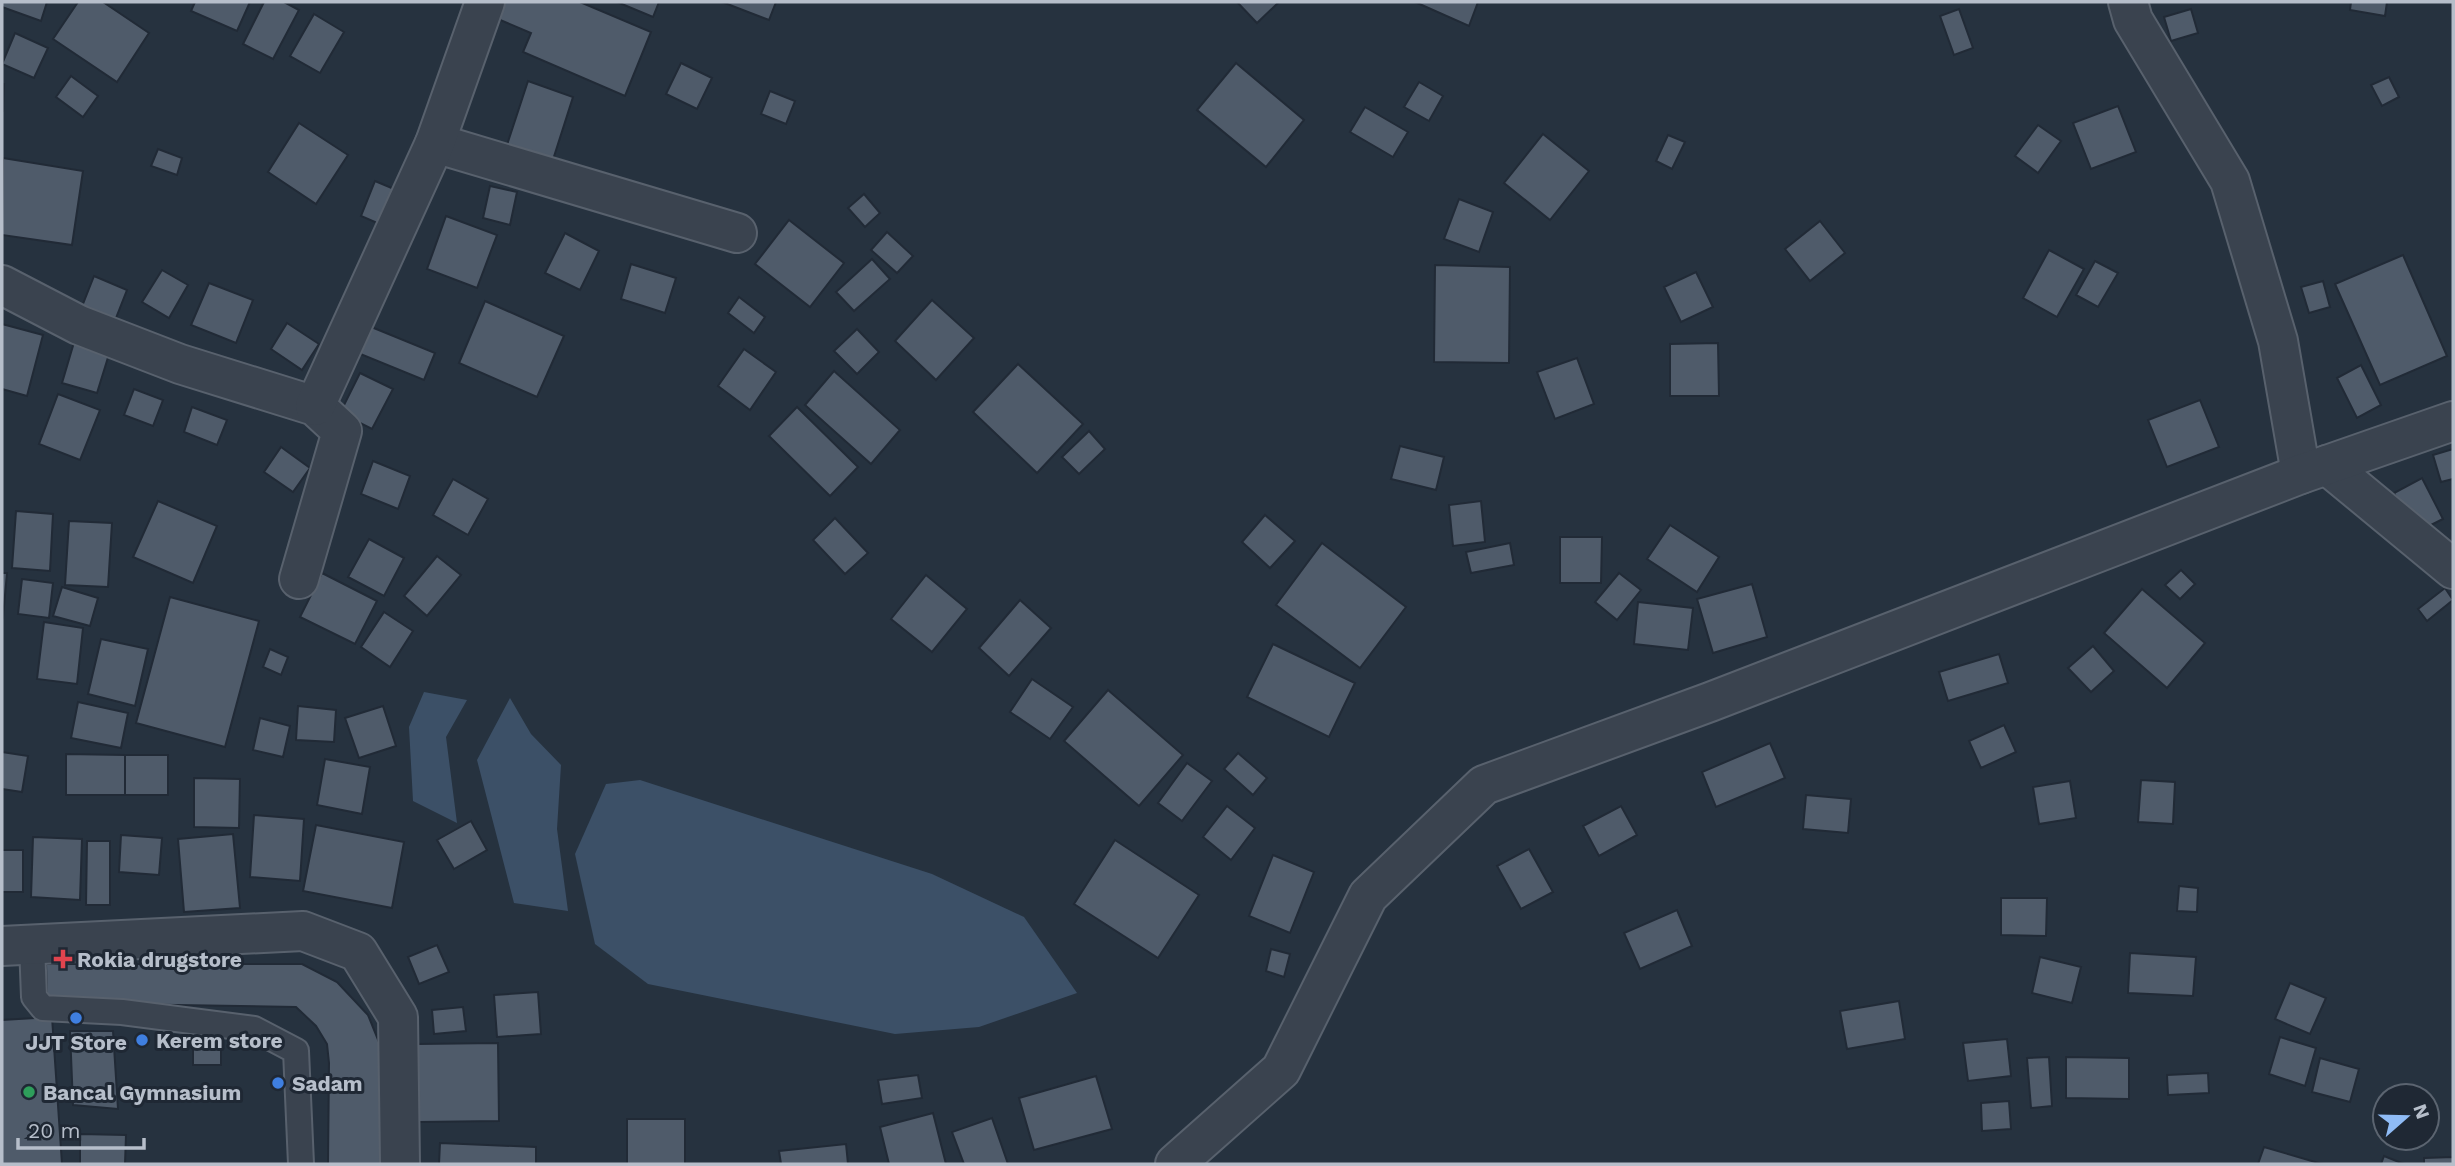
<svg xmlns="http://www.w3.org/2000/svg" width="2455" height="1166" viewBox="0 0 2455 1166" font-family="'Work Sans',sans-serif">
	<rect width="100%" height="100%" fill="#26323f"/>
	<g fill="#3c5067">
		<path d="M 424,692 L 467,700 L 446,737 L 457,823 L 413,801 L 409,727 Z"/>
		<path d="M 510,698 L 531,734 L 561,765 L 557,829 L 568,911 L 514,903 L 477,760 Z"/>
		<path d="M 640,780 L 932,874 L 1024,917 L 1077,993 L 979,1027 L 895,1034 L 648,984 L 595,944 L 575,854 L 606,784 Z"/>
	</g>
	<g fill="#4f5b6a" stroke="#212a36" stroke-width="2">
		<path d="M 2,2 L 47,2 L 41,21 L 2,7 Z"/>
		<path d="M 78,2 L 103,2 L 149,33 L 117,82 L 53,39 Z"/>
		<path d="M 195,2 L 250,2 L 237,31 L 191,11 Z"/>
		<path d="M 264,2 L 284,2 L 299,10 L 273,59 L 243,44 Z"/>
		<path d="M 492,2 L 580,2 L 651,32 L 625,96 L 523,52 L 531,33 L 486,14 Z"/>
		<path d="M 617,2 L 659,2 L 653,17 Z"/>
		<path d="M 722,2 L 776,2 L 769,20 Z"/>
		<path d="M 1237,2 L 1279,2 L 1257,23 Z"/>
		<path d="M 1415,2 L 1478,2 L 1469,26 Z"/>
		<path d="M 2351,2 L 2387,2 L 2385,16 L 2350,10 Z"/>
		<path d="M 1959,9 L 1973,48 L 1954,55 L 1940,16 Z"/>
		<path d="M 2191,9 L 2198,33 L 2171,41 L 2164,17 Z"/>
		<path d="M 314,14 L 344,32 L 320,73 L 290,56 Z"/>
		<path d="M 15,33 L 48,48 L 34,78 L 2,64 Z"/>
		<path d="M 681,63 L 712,78 L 697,109 L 666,94 Z"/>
		<path d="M 1236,63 L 1304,120 L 1266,167 L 1197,110 Z"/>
		<path d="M 71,76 L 98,96 L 83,117 L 56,97 Z"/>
		<path d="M 2389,77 L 2399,97 L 2382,106 L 2371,85 Z"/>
		<path d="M 528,81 L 573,97 L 550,169 L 504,154 Z"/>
		<path d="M 1419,82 L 1443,96 L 1429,121 L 1404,107 Z"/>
		<path d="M 2,84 L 4,84 L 3,111 L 2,111 Z"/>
		<path d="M 770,91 L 795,101 L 786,124 L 761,114 Z"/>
		<path d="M 2118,106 L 2136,152 L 2091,169 L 2073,123 Z"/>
		<path d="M 1365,107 L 1408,132 L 1393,157 L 1350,132 Z"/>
		<path d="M 299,123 L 348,155 L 316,204 L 268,172 Z"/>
		<path d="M 2038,125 L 2061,141 L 2038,173 L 2015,156 Z"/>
		<path d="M 1543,134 L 1589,171 L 1550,220 L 1504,183 Z"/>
		<path d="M 1668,135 L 1685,142 L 1672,169 L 1656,161 Z"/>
		<path d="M 158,149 L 182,158 L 177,175 L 151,166 Z"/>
		<path d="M 3,158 L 83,171 L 72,245 L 2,235 Z"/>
		<path d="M 375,181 L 406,194 L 391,229 L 361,216 Z"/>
		<path d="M 490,186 L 517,192 L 510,225 L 483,218 Z"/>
		<path d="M 864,194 L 880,213 L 865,227 L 848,208 Z"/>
		<path d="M 1459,199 L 1493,212 L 1479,252 L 1444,239 Z"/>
		<path d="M 446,216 L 497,235 L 477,288 L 427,269 Z"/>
		<path d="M 789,220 L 844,263 L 810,307 L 755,264 Z"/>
		<path d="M 1820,221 L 1845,253 L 1810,281 L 1785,249 Z"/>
		<path d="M 887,232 L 913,256 L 897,273 L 871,250 Z"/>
		<path d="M 565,233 L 599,251 L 580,290 L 545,273 Z"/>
		<path d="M 2049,250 L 2084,269 L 2057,317 L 2023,298 Z"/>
		<path d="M 2403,255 L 2447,356 L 2380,385 L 2335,284 Z"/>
		<path d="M 872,259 L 890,279 L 854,311 L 836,292 Z"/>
		<path d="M 2095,261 L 2118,273 L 2098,307 L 2076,295 Z"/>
		<path d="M 631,264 L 676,278 L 665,313 L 621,299 Z"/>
		<path d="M 1435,265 L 1510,267 L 1509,363 L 1434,362 Z"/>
		<path d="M 162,270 L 188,285 L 169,318 L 142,302 Z"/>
		<path d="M 1696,272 L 1713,307 L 1681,322 L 1664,287 Z"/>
		<path d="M 94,276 L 127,290 L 114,323 L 81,309 Z"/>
		<path d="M 2323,281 L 2330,307 L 2309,313 L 2301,287 Z"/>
		<path d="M 209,283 L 253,300 L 236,343 L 191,325 Z"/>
		<path d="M 739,297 L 765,317 L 754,333 L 728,313 Z"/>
		<path d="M 932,300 L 974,338 L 936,380 L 895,341 Z"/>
		<path d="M 485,301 L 564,336 L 537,397 L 459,363 Z"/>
		<path d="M 287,323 L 319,344 L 302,370 L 271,349 Z"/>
		<path d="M 2,324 L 43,335 L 27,396 L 2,389 Z"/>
		<path d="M 364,324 L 435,353 L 424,380 L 353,351 Z"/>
		<path d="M 857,329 L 879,352 L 857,374 L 834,351 Z"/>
		<path d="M 75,339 L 110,351 L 97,393 L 62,383 Z"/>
		<path d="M 1718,343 L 1719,396 L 1670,396 L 1670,344 Z"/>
		<path d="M 744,349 L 776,372 L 750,410 L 718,386 Z"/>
		<path d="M 1577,358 L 1594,404 L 1555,419 L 1537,372 Z"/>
		<path d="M 1018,364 L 1083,424 L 1037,473 L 973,412 Z"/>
		<path d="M 2361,365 L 2381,405 L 2357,418 L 2337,378 Z"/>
		<path d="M 834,371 L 900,430 L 871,464 L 805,405 Z"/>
		<path d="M 360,373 L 393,389 L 372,429 L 340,413 Z"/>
		<path d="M 134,389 L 163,400 L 153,426 L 124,415 Z"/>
		<path d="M 58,394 L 100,410 L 80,460 L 39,444 Z"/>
		<path d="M 2200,400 L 2219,447 L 2167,467 L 2148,420 Z"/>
		<path d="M 192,407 L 227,420 L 217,445 L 184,432 Z"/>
		<path d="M 797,407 L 858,467 L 830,496 L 769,436 Z"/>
		<path d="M 1089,431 L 1105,449 L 1079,474 L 1062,457 Z"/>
		<path d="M 1400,446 L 1444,457 L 1436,490 L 1391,479 Z"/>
		<path d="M 281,447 L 310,468 L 293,492 L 264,472 Z"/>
		<path d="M 2453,449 L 2453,479 L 2441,482 L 2433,455 Z"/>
		<path d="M 373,461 L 410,476 L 398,509 L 361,494 Z"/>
		<path d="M 2422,478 L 2443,519 L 2415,533 L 2394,493 Z"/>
		<path d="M 453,479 L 488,499 L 468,535 L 433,515 Z"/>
		<path d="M 158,501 L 217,526 L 193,583 L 133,557 Z"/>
		<path d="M 1481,501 L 1485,542 L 1453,546 L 1449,505 Z"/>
		<path d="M 16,511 L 53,514 L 50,571 L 12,568 Z"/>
		<path d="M 1265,515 L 1295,541 L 1270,568 L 1242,542 Z"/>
		<path d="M 835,518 L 868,553 L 845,574 L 813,540 Z"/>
		<path d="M 69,521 L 112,523 L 108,587 L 65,585 Z"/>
		<path d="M 1670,525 L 1719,557 L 1697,592 L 1647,559 Z"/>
		<path d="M 1560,537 L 1602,537 L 1601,583 L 1560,583 Z"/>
		<path d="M 369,539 L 404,558 L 384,596 L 348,577 Z"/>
		<path d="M 1322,543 L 1406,607 L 1360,668 L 1276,605 Z"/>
		<path d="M 1510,543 L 1514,565 L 1471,573 L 1466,552 Z"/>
		<path d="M 437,556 L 461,575 L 427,616 L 404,596 Z"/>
		<path d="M 2181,570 L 2195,584 L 2180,599 L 2165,585 Z"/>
		<path d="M 2,573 L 7,573 L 3,617 L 2,616 Z"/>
		<path d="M 322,573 L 377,601 L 355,644 L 300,617 Z"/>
		<path d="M 1619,573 L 1641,590 L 1617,620 L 1595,602 Z"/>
		<path d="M 926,575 L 967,609 L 932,652 L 891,619 Z"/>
		<path d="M 22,579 L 53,583 L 49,618 L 18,614 Z"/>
		<path d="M 1752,584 L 1767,637 L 1713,653 L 1697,599 Z"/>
		<path d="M 62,587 L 98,598 L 90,626 L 53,616 Z"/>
		<path d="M 2445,588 L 2453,600 L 2427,621 L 2418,609 Z"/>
		<path d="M 2142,589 L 2205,643 L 2167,688 L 2104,633 Z"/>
		<path d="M 170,597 L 259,621 L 225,747 L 136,723 Z"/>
		<path d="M 1020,600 L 1051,628 L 1009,676 L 979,648 Z"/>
		<path d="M 1638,602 L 1693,608 L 1688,650 L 1634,644 Z"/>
		<path d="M 384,612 L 413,631 L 390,667 L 361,647 Z"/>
		<path d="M 44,622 L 83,628 L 77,684 L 37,679 Z"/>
		<path d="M 101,639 L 148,649 L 135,706 L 88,694 Z"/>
		<path d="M 1273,644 L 1355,683 L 1329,737 L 1247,697 Z"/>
		<path d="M 2093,646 L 2114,671 L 2091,692 L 2068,668 Z"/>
		<path d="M 270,649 L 288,657 L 281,675 L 263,667 Z"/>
		<path d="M 1999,654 L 2008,683 L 1948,701 L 1939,672 Z"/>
		<path d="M 1032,679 L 1073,707 L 1050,739 L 1010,712 Z"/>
		<path d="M 1108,690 L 1183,755 L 1139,806 L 1064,741 Z"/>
		<path d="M 78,702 L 128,713 L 121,748 L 71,738 Z"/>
		<path d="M 298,706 L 336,710 L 334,742 L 296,740 Z"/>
		<path d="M 383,706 L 396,746 L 359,758 L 345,718 Z"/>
		<path d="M 260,718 L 290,726 L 283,757 L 253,750 Z"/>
		<path d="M 2004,725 L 2016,752 L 1981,768 L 1969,741 Z"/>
		<path d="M 1770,743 L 1785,778 L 1716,807 L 1702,772 Z"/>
		<path d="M 2,752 L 28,756 L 22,792 L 2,789 Z"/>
		<path d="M 1238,753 L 1267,778 L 1253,795 L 1224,769 Z"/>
		<path d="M 66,754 L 125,755 L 125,795 L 66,795 Z"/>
		<rect x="125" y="755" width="43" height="40"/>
		<path d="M 325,759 L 370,767 L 362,814 L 317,805 Z"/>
		<path d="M 1187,763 L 1212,781 L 1182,821 L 1158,803 Z"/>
		<path d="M 194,778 L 240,779 L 239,828 L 194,827 Z"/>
		<path d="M 2141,780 L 2175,782 L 2173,824 L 2138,822 Z"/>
		<path d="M 2070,781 L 2076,818 L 2039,824 L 2033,787 Z"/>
		<path d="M 1806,795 L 1851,799 L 1848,833 L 1803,829 Z"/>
		<path d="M 1227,806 L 1255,828 L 1231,860 L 1203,837 Z"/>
		<path d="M 1621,806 L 1637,835 L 1599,856 L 1583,826 Z"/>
		<path d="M 254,815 L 304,819 L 300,881 L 250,877 Z"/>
		<path d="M 471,821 L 487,850 L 454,869 L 437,840 Z"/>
		<path d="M 316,825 L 404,842 L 392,908 L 303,891 Z"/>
		<path d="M 233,834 L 240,908 L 184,912 L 178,839 Z"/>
		<path d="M 121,835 L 162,838 L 159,875 L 119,872 Z"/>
		<path d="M 33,837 L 82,839 L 80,900 L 31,897 Z"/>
		<path d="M 1115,840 L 1199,895 L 1158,958 L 1074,904 Z"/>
		<path d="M 87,841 L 110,841 L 110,905 L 86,905 Z"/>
		<path d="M 1529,849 L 1553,892 L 1521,909 L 1497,866 Z"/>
		<rect x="2" y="850" width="21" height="42"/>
		<path d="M 1273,855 L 1314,872 L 1290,933 L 1249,916 Z"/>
		<path d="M 2179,886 L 2198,888 L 2197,912 L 2177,911 Z"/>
		<path d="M 2001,898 L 2047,898 L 2046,936 L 2001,935 Z"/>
		<path d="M 1677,910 L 1692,946 L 1640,969 L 1624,933 Z"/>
		<path d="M 437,945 L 449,972 L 419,984 L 408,957 Z"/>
		<path d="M 1271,949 L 1290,954 L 1284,977 L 1266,971 Z"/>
		<path d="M 2130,953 L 2196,957 L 2193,996 L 2128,993 Z"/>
		<path d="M 2040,957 L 2081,967 L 2072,1003 L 2032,993 Z"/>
		<path d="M 46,964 L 302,964 L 337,982 L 368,1015 L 381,1047 L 383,1164 L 328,1164 L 329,1063 L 327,1044 L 316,1026 L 296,1007 L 47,1003 Z"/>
		<path d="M 2290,983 L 2326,998 L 2310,1034 L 2275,1019 Z"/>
		<path d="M 538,992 L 541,1034 L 497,1037 L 494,995 Z"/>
		<path d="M 1899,1001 L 1905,1039 L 1847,1049 L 1840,1011 Z"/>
		<path d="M 463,1007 L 466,1031 L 434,1034 L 432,1010 Z"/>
		<path d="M 52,1017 L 62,1164 L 2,1164 L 2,1020 Z"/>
		<path d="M 70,1031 L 113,1031 L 118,1109 L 73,1105 Z"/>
		<path d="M 2280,1037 L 2316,1048 L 2305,1086 L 2269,1074 Z"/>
		<rect x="193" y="1038" width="28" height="27"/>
		<path d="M 2007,1039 L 2011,1076 L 1968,1081 L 1963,1043 Z"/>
		<path d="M 498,1043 L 499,1121 L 419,1122 L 417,1044 Z"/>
		<path d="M 2049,1057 L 2052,1106 L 2031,1108 L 2027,1058 Z"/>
		<path d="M 2066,1057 L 2129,1058 L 2129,1099 L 2066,1098 Z"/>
		<path d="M 2320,1058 L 2359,1069 L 2350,1102 L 2312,1092 Z"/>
		<path d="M 2208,1073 L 2209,1093 L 2168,1095 L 2167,1075 Z"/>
		<path d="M 918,1075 L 922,1098 L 882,1104 L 878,1080 Z"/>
		<path d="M 1096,1076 L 1112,1129 L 1034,1150 L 1019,1098 Z"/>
		<path d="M 2009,1101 L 2011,1129 L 1982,1131 L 1981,1103 Z"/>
		<path d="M 933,1113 L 946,1164 L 889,1164 L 880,1127 Z"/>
		<path d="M 992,1118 L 1008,1164 L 964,1164 L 952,1132 Z"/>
		<rect x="627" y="1119" width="58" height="45"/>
		<path d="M 80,1134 L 126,1135 L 125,1164 L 80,1164 Z"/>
		<path d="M 440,1143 L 536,1147 L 536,1164 L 439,1164 Z"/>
		<path d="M 846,1144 L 848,1164 L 781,1164 L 779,1151 Z"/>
		<path d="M 2264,1147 L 2322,1164 L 2258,1164 Z"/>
		<path d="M 2384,1156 L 2404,1164 L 2381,1164 Z"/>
		<path d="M 2453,1157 L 2453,1164 L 2424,1164 L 2424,1158 Z"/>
	</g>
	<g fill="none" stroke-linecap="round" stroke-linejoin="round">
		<defs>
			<path id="lane" d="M 32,945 L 34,997 L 43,1008 L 122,1012 L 254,1029 L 296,1051 L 301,1164"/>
			<g id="street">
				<path d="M 2128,2 L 2133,20 L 2230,181 L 2278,341 L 2301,474"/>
				<path d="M 435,143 L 737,233"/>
				<path d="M 2,285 L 79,325 L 180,364 L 315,406 L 342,431 L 299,579"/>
				<path d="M 315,406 L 435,143 L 485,2"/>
				<path d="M 2327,465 L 2453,569"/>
				<path d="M 2,946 L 303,931 L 358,952 L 398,1017 L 400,1164"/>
				<path d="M 1175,1164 L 1281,1070 L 1368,896 L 1484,785 L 1710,702 L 2301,474 L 2453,421"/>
			</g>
		</defs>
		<use href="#lane" stroke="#58616d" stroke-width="28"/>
		<use href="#street" stroke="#58616d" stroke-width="42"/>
		<use href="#lane" stroke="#3a434f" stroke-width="24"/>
		<use href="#street" stroke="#3a434f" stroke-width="38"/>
	</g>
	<path fill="#e0444e" stroke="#1f2834" stroke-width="2.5" d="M59.5 948.5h7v7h7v7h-7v7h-7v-7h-7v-7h7z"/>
	<g fill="#3f7fe0" stroke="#1f2834" stroke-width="2.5">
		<circle cx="76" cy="1018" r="7"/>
		<circle cx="142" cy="1040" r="7"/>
		<circle cx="278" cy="1083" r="7"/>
	</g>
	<circle fill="#2e9e5b" stroke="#1f2834" stroke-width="2.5" cx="29" cy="1092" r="7"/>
	<g text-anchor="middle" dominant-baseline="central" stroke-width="6" stroke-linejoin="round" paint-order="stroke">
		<g font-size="21" font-weight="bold" fill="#b6beca" stroke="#1f2834" text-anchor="start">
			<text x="77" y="959">Rokia drugstore</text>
			<text x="156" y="1040">Kerem store</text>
			<text x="76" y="1042" text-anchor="middle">JJT Store</text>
			<text x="292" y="1083">Sadam</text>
			<text x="43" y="1092">Bancal Gymnasium</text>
		</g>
	</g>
	<rect width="2455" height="1166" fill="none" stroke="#b6beca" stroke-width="7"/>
	<g transform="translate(2406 1117) rotate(70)"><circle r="33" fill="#1f2834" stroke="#5b6470" stroke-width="2"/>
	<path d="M0-5L12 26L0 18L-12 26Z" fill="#8fbbf5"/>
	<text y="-10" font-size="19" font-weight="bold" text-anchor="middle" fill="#b6beca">N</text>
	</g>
	<path d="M18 1138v10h126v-10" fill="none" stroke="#b6beca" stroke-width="3.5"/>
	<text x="28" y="1138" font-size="21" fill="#b6beca" stroke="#1f2834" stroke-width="5" paint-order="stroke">20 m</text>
</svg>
